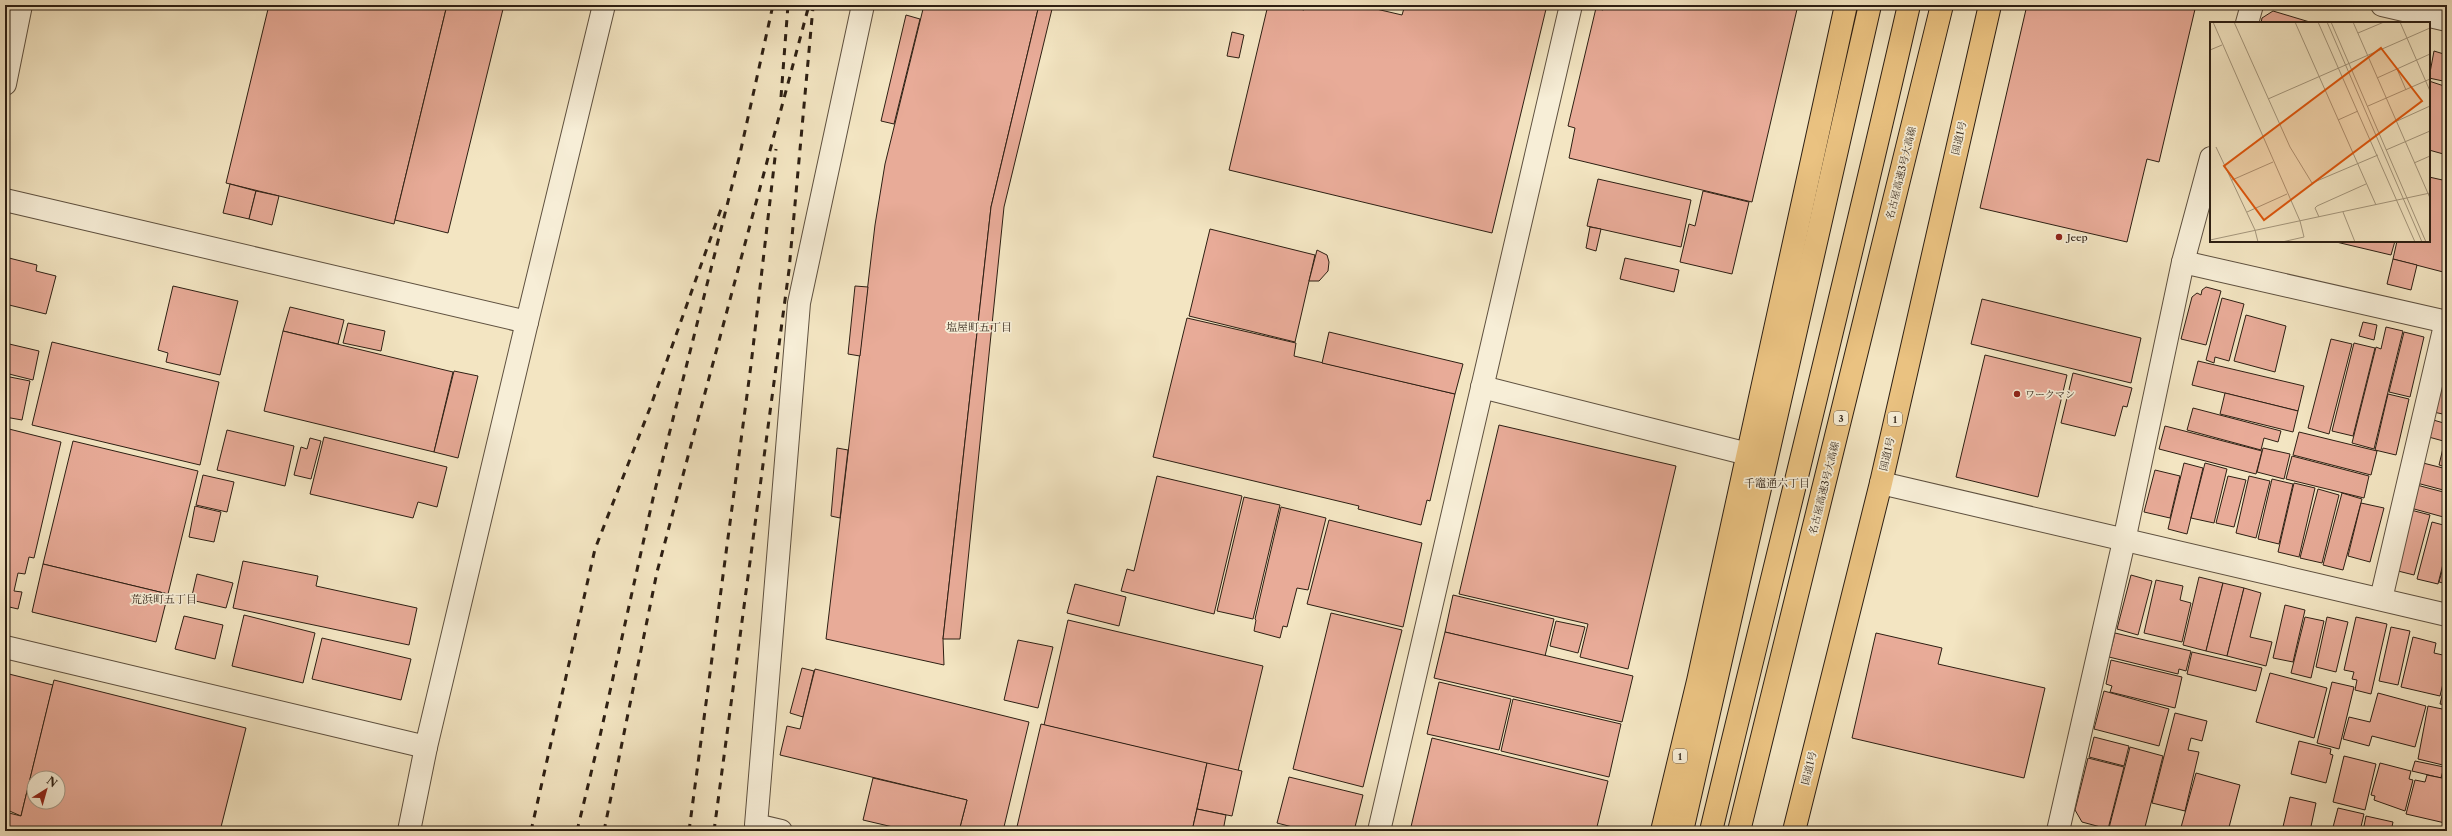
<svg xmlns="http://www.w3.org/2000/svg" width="2452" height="836" viewBox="0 0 2452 836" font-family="'Libre Caslon Text','Noto Serif JP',serif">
	<rect width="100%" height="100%" fill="#f3e5c2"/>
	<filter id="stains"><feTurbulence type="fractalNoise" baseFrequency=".005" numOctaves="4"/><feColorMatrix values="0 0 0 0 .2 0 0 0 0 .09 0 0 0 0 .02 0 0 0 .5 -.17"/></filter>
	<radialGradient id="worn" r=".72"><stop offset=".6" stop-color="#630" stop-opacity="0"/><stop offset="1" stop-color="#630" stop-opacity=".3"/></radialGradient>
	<g fill="#e8ab98" stroke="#2d1f13" fill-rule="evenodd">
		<path d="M 269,5 L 447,5 L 394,224 L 226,183 Z"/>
		<path d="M 447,5 L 504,5 L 448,233 L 395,220 Z"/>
		<path d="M 924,5 L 1039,5 L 991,207 L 943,639 L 944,665 L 826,639 L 875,225 L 885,164 Z"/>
		<path d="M 1039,5 L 1053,5 L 1004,207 L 960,639 L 943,639 L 991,207 Z"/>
		<path d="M 1268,5 L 1284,5 L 1304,10 L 1305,5 L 1359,5 L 1402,15 L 1405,5 L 1547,5 L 1492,233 L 1229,170 Z"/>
		<path d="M 1604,5 L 1798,5 L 1752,202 L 1569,158 L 1575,128 L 1568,126 L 1596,8 L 1603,10 Z"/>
		<path d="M 2027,5 L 2196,5 L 2159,162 L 2147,159 L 2127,242 L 1980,208 Z"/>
		<path d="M 2273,11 L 2313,23 L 2261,23 L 2262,18 Z"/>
		<path d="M 906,15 L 920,19 L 894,124 L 881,121 Z"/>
		<path d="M 1232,32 L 1244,35 L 1239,58 L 1227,56 Z"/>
		<path d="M 2434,51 L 2447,55 L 2447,68 L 2443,81 L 2429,78 Z"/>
		<path d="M 2429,81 L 2447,87 L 2447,155 L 2429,150 Z"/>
		<path d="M 2429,177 L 2447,181 L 2447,273 L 2393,259 L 2397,241 L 2429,241 Z"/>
		<path d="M 1598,179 L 1691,200 L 1681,247 L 1587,226 Z"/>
		<path d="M 230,184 L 256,191 L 249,219 L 223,213 Z"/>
		<path d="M 256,191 L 279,196 L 272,225 L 249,219 Z"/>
		<path d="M 1703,191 L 1749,202 L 1732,274 L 1680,262 L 1689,224 L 1695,226 Z"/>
		<path d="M 1590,227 L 1601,229 L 1596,251 L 1586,248 Z"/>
		<path d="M 1210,229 L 1315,255 L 1295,342 L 1189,316 Z"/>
		<path d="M 2332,241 L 2395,241 L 2391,255 Z"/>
		<path d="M 1317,250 L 1327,255 L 1329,262 L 1328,271 L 1319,281 L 1309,281 Z"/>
		<path d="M 5,257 L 37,265 L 36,271 L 56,276 L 46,314 L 5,304 Z"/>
		<path d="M 1625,258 L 1679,270 L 1674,292 L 1620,279 Z"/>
		<path d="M 2393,259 L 2417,265 L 2411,290 L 2387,284 Z"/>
		<path d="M 173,286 L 238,301 L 220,375 L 166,362 L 168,353 L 158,350 Z"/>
		<path d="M 855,286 L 868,287 L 860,356 L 848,354 Z"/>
		<path d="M 2206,287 L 2221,291 L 2206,345 L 2181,339 L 2192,297 L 2197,293 L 2201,295 L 2202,290 Z"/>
		<path d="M 2222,298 L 2244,304 L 2229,361 L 2215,357 L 2214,363 L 2206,360 Z"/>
		<path d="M 1982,299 L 2141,338 L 2131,383 L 1971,344 Z"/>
		<path d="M 290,307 L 344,320 L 338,344 L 283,331 Z"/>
		<path d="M 2246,315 L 2286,326 L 2275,372 L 2234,361 Z"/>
		<path d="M 1187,318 L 1296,343 L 1294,356 L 1455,394 L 1430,501 L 1427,500 L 1421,525 L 1358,509 L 1359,506 L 1153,457 Z"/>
		<path d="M 2363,322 L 2377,325 L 2374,340 L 2359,336 Z"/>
		<path d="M 348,323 L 385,331 L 381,351 L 343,343 Z"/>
		<path d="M 2386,327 L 2403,331 L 2374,449 L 2352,443 L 2376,347 L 2381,349 Z"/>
		<path d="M 283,331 L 453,372 L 434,452 L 264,411 Z"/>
		<path d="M 1329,332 L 1463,364 L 1455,394 L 1322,363 Z"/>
		<path d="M 2404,332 L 2424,337 L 2410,397 L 2389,392 Z"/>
		<path d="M 2331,339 L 2352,344 L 2329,434 L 2308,428 Z"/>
		<path d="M 52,342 L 219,382 L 200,465 L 32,425 Z"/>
		<path d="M 5,343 L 39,351 L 33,380 L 5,373 Z"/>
		<path d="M 2354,343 L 2375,348 L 2353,436 L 2332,431 Z"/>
		<path d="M 1985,355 L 2067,375 L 2038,497 L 1956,477 Z"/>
		<path d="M 2447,356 L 2447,415 L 2429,411 Z"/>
		<path d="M 2198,361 L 2304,386 L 2298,411 L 2192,385 Z"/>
		<path d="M 454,371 L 478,376 L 458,458 L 434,452 Z"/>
		<path d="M 2073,373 L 2132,388 L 2127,407 L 2123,406 L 2115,436 L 2061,423 Z"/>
		<path d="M 5,376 L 30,381 L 22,420 L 5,417 Z"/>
		<path d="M 2225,393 L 2298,411 L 2293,432 L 2220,414 Z"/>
		<path d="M 2388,394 L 2409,399 L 2396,455 L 2375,450 Z"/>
		<path d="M 2193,408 L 2281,431 L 2278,442 L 2264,438 L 2261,450 L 2187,430 Z"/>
		<path d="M 2430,419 L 2447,424 L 2447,442 L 2425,436 Z"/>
		<path d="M 1499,425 L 1676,466 L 1628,669 L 1580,657 L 1588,624 L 1459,594 Z"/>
		<path d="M 2165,426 L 2262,451 L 2256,474 L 2159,449 Z"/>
		<path d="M 5,428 L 61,442 L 34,558 L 29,557 L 25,574 L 18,573 L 14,591 L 22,592 L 18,609 L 5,606 Z"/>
		<path d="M 227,430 L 294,446 L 285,486 L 217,470 Z"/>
		<path d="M 2299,432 L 2377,451 L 2371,475 L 2293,455 Z"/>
		<path d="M 324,437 L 447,467 L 437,507 L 418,502 L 413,518 L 310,494 Z"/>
		<path d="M 310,438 L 321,441 L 311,479 L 294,475 L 301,447 L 307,449 Z"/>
		<path d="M 73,441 L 198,471 L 168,594 L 43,564 Z"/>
		<path d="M 2444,444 L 2447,445 L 2447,467 L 2439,465 Z"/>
		<path d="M 837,448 L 848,450 L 840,518 L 831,516 Z"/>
		<path d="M 2263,448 L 2290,454 L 2284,479 L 2257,472 Z"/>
		<path d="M 2292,456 L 2369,476 L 2364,498 L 2286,479 Z"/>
		<path d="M 2419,462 L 2447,469 L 2447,491 L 2413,482 Z"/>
		<path d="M 2184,463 L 2203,468 L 2187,534 L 2168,529 Z"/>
		<path d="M 2205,463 L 2227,469 L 2214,523 L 2191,518 Z"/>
		<path d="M 2155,470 L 2180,476 L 2170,518 L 2144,512 Z"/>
		<path d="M 203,475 L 234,482 L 227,512 L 196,505 Z"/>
		<path d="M 1157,476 L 1242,496 L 1214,614 L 1121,591 L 1127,569 L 1134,571 Z"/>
		<path d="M 2228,476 L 2246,480 L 2234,527 L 2216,523 Z"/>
		<path d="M 2249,476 L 2270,481 L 2256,538 L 2236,533 Z"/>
		<path d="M 2272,479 L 2293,484 L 2279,544 L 2258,539 Z"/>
		<path d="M 2294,483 L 2315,488 L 2299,557 L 2278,552 Z"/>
		<path d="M 2413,484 L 2447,493 L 2447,518 L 2407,507 Z"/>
		<path d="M 2318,489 L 2339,495 L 2322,563 L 2300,558 Z"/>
		<path d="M 2342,493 L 2362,499 L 2343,570 L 2323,565 Z"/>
		<path d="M 1244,497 L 1280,505 L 1253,619 L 1217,611 Z"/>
		<path d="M 2361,503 L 2384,508 L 2370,562 L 2348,556 Z"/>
		<path d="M 195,506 L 221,512 L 214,542 L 189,537 Z"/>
		<path d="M 1281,507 L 1326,518 L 1308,590 L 1297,588 L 1287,627 L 1283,626 L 1280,638 L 1254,631 L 1256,620 L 1255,619 Z"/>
		<path d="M 2407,509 L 2430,515 L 2414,575 L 2390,569 Z"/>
		<path d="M 1329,520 L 1422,543 L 1403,627 L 1307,604 Z"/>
		<path d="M 2432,522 L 2447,526 L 2447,548 L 2438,584 L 2417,579 Z"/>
		<path d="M 2447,553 L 2447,584 L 2439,582 Z"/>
		<path d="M 243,561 L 318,576 L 316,586 L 417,608 L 409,645 L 233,608 Z"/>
		<path d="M 43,564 L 168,594 L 156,642 L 32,612 Z"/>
		<path d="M 197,574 L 233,583 L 226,608 L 191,600 Z"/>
		<path d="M 2131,575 L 2152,581 L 2138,635 L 2117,629 Z"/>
		<path d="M 2199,577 L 2223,583 L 2206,651 L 2183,645 Z"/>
		<path d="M 2156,580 L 2183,586 L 2180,600 L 2191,603 L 2182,642 L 2144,633 Z"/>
		<path d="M 2223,583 L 2244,588 L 2227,656 L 2206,651 Z"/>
		<path d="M 1075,584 L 1126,597 L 1119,626 L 1067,613 Z"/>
		<path d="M 2244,588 L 2261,593 L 2250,637 L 2272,642 L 2266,666 L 2227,656 Z"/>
		<path d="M 1453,595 L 1554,619 L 1545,656 L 1445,632 Z"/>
		<path d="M 2285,605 L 2305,610 L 2293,662 L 2273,658 Z"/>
		<path d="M 1331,613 L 1402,630 L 1363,787 L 1293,769 Z"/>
		<path d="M 244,615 L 315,633 L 303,683 L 232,666 Z"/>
		<path d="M 184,616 L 223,625 L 215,659 L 175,649 Z"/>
		<path d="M 2305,617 L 2324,621 L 2311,678 L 2291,673 Z"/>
		<path d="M 2327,617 L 2348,622 L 2336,672 L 2316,667 Z"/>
		<path d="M 2356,617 L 2387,624 L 2371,694 L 2355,690 L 2357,680 L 2352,679 L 2354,672 L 2344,670 Z"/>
		<path d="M 1068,620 L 1263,666 L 1238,771 L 1044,725 Z"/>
		<path d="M 1556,621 L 1585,627 L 1578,653 L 1550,646 Z"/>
		<path d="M 2391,627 L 2410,631 L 2398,685 L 2379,681 Z"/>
		<path d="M 1445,632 L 1633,676 L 1622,722 L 1434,678 Z"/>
		<path d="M 1876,633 L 1942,648 L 1938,664 L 2045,688 L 2024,778 L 1852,738 Z"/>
		<path d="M 2115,633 L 2191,651 L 2186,671 L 2179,669 L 2178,674 L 2109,657 Z"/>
		<path d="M 2413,637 L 2436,643 L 2434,653 L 2447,656 L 2447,667 L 2440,696 L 2401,687 Z"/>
		<path d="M 322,638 L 411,659 L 401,700 L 312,679 Z"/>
		<path d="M 1018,640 L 1053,647 L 1038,708 L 1004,700 Z"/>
		<path d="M 2192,652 L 2262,668 L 2256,691 L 2187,674 Z"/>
		<path d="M 2111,660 L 2182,677 L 2175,708 L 2110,692 L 2112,686 L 2106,684 Z"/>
		<path d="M 802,668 L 814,671 L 803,717 L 790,713 Z"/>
		<path d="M 815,669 L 1029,722 L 1003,831 L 959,831 L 967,800 L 780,755 L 787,726 L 800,729 Z"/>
		<path d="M 5,673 L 53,685 L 21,816 L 5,809 Z"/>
		<path d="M 2270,673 L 2327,688 L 2314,738 L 2256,722 Z"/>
		<path d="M 2447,674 L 2447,705 L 2440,704 Z"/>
		<path d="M 54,680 L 246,728 L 220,831 L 5,831 L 5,812 L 21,816 ZM 34,778 L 58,778 L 58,802 L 34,802 Z"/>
		<path d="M 1439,682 L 1511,699 L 1499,750 L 1427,734 Z"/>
		<path d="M 2332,682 L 2354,687 L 2339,749 L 2317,743 Z"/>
		<path d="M 2104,691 L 2169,709 L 2159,746 L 2094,729 Z"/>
		<path d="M 2378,693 L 2426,706 L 2415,747 L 2372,736 L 2369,746 L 2343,739 L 2349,717 L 2370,722 Z"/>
		<path d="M 1513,699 L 1621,724 L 1609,777 L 1501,751 Z"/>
		<path d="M 2428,706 L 2447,710 L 2447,766 L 2418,759 Z"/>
		<path d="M 2175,713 L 2207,721 L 2202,741 L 2191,738 L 2188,750 L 2199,752 L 2185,811 L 2152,803 Z"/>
		<path d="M 1041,724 L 1207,763 L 1192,831 L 1016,831 Z"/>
		<path d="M 2094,737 L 2129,746 L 2124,766 L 2089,757 Z"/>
		<path d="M 1432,738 L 1608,781 L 1596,831 L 1410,831 Z"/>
		<path d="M 2299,741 L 2331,749 L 2330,754 L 2333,755 L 2326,783 L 2291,774 Z"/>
		<path d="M 2130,747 L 2163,756 L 2144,831 L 2121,831 L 2109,828 Z"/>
		<path d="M 2344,756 L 2376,764 L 2365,810 L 2333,802 Z"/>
		<path d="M 2088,758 L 2124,767 L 2108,829 L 2082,822 L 2075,810 Z"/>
		<path d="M 2415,761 L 2444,767 L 2441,778 L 2412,771 Z"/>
		<path d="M 1207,763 L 1242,771 L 1232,816 L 1197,809 Z"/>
		<path d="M 2380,763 L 2411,771 L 2409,779 L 2413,780 L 2405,811 L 2374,800 L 2375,796 L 2371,795 Z"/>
		<path d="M 2196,773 L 2240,785 L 2228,831 L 2180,831 Z"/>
		<path d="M 2427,775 L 2447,779 L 2447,813 L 2445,823 L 2406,814 L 2415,780 L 2425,782 Z"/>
		<path d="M 1289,777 L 1363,795 L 1354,831 L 1308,831 L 1277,823 Z"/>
		<path d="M 873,778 L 967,800 L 959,831 L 910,831 L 863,820 Z"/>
		<path d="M 2290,797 L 2316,803 L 2310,831 L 2282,831 Z"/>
		<path d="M 2338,808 L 2364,814 L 2360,831 L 2332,831 Z"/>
		<path d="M 1197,809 L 1226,815 L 1223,831 L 1192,831 Z"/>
		<path d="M 2366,816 L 2393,822 L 2391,831 L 2363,831 Z"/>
	</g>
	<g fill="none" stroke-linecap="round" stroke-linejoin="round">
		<defs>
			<g id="minor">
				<path d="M 2382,5 L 2447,20"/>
				<path d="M 2247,23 L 2252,5"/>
				<path d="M 5,84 L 21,5"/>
				<path d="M 5,200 L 527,322"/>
				<path d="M 2183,262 L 2447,322"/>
				<path d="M 1482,387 L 1748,454"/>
				<path d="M 1881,483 L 2447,615"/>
				<path d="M 2381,599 L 2446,321"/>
				<path d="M 5,647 L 426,747"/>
				<path d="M 409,831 L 426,747 L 527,322 L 604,5"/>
				<path d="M 781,831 L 756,825 L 799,303 L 863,5"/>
				<path d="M 1379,831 L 1571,5"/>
				<path d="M 2058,831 L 2124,541 L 2183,262 L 2211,158"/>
			</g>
			<g id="highway">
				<path d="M 1662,831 L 1698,681 L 1846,5"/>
				<path d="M 1682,831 L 1870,5"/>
				<path d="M 1711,831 C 1777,556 1846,281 1909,5"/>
				<path d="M 1739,831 L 1942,5"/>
				<path d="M 1794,831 L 1881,483 L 1990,5"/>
			</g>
		</defs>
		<use href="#minor" stroke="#5e503f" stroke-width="24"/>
		<use href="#highway" stroke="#2d1f13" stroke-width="24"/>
		<use href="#minor" stroke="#f7eed7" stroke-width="22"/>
		<use href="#highway" stroke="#eac281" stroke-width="22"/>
		<g stroke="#2d1f13" stroke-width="3" stroke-dasharray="7 7" stroke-linecap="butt">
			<path d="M 781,97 L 788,5"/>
			<path d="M 531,831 L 595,549 L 650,408 L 721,209"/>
			<path d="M 577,831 L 600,736 L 654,494 L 739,158 L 773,5"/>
			<path d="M 604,831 L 657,572 L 809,5"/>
			<path d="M 689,831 L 751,365 L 776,149"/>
			<path d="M 714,831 L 789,270 L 813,7"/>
		</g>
	</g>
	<g fill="#8f2418" stroke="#f7eed7" stroke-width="1.5">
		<circle cx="2059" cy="237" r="4"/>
		<circle cx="2017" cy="394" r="4"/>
	</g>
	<g text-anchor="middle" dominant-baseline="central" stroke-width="3.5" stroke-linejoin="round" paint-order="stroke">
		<g fill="#f7eed7" stroke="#6a5d4e" stroke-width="1">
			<rect x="1834" y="411" width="14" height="14" rx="3"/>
			<rect x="1888" y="412" width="14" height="14" rx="3"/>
			<rect x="1673" y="749" width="14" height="14" rx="3"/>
		</g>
		<g font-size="9" font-weight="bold" fill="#2d1f13">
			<text x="1841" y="418">3</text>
			<text x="1895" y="419">1</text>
			<text x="1680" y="756">1</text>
		</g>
		<g font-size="10" fill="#2d1f13" stroke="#f7eed7">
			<text transform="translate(1959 138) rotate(-77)">国道1号</text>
			<text transform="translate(1901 173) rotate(-76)">名古屋高速3号大高線</text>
			<text transform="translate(1887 454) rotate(-77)">国道1号</text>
			<text transform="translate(1824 488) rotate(-76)">名古屋高速3号大高線</text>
			<text transform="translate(1809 768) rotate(-76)">国道1号</text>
		</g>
		<g font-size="10" fill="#2d1f13" stroke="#f7eed7" text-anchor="start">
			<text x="2067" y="237">Jeep</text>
			<text x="2025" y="394">ワークマン</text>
		</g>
		<g font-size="11" fill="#2d1f13" stroke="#f7eed7">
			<text x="979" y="327">塩屋町五丁目</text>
			<text x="1777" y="483">千竈通六丁目</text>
			<text x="164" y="599">荒浜町五丁目</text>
		</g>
	</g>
	<g transform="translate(2210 22)">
		<rect width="220" height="220" fill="#f3e5c2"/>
		<path fill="none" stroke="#a4967c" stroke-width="1" d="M 3,0 L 90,199 L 94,215 L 72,220M 24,0 L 80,125 L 102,161 L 168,133M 85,0 L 166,183M 108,0 L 205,220M 117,0 L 212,220M 121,0 L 216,220M 143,0 L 220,176M 190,0 L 220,69M 148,11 L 174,0M 0,28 L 12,23M 187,47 L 196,68M 167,56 L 220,32M 58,77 L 220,6M 158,84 L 220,57M 128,98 L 148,89M 187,99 L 220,84M 6,125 L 45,208 L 48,220M 176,128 L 220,109M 204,141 L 220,134M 22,158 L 63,140M 37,190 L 77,172M 133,190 L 145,220M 109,195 L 105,186 L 107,184 L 156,162M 0,218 L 220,171"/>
		<path fill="#df560c" fill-opacity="0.15" stroke="#df560c" stroke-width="2" d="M 171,26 L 212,79 L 54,198 L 14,144 Z"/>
		<rect width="220" height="220" fill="none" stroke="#2d1f13" stroke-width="2"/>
	</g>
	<rect width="2452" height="836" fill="none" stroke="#f3e5c2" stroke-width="20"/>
	<rect x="6" y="6" width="2440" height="824" fill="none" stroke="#2d1f13" stroke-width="2"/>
	<rect x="10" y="10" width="2432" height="816" fill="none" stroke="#2d1f13"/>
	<g transform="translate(46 790) rotate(37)"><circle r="19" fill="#f7eed7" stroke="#a69b89"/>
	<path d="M0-3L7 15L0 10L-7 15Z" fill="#8f2418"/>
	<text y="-6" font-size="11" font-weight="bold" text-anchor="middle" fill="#2d1f13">N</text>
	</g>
	<rect width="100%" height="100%" filter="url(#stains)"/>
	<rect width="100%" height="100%" fill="url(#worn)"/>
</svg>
